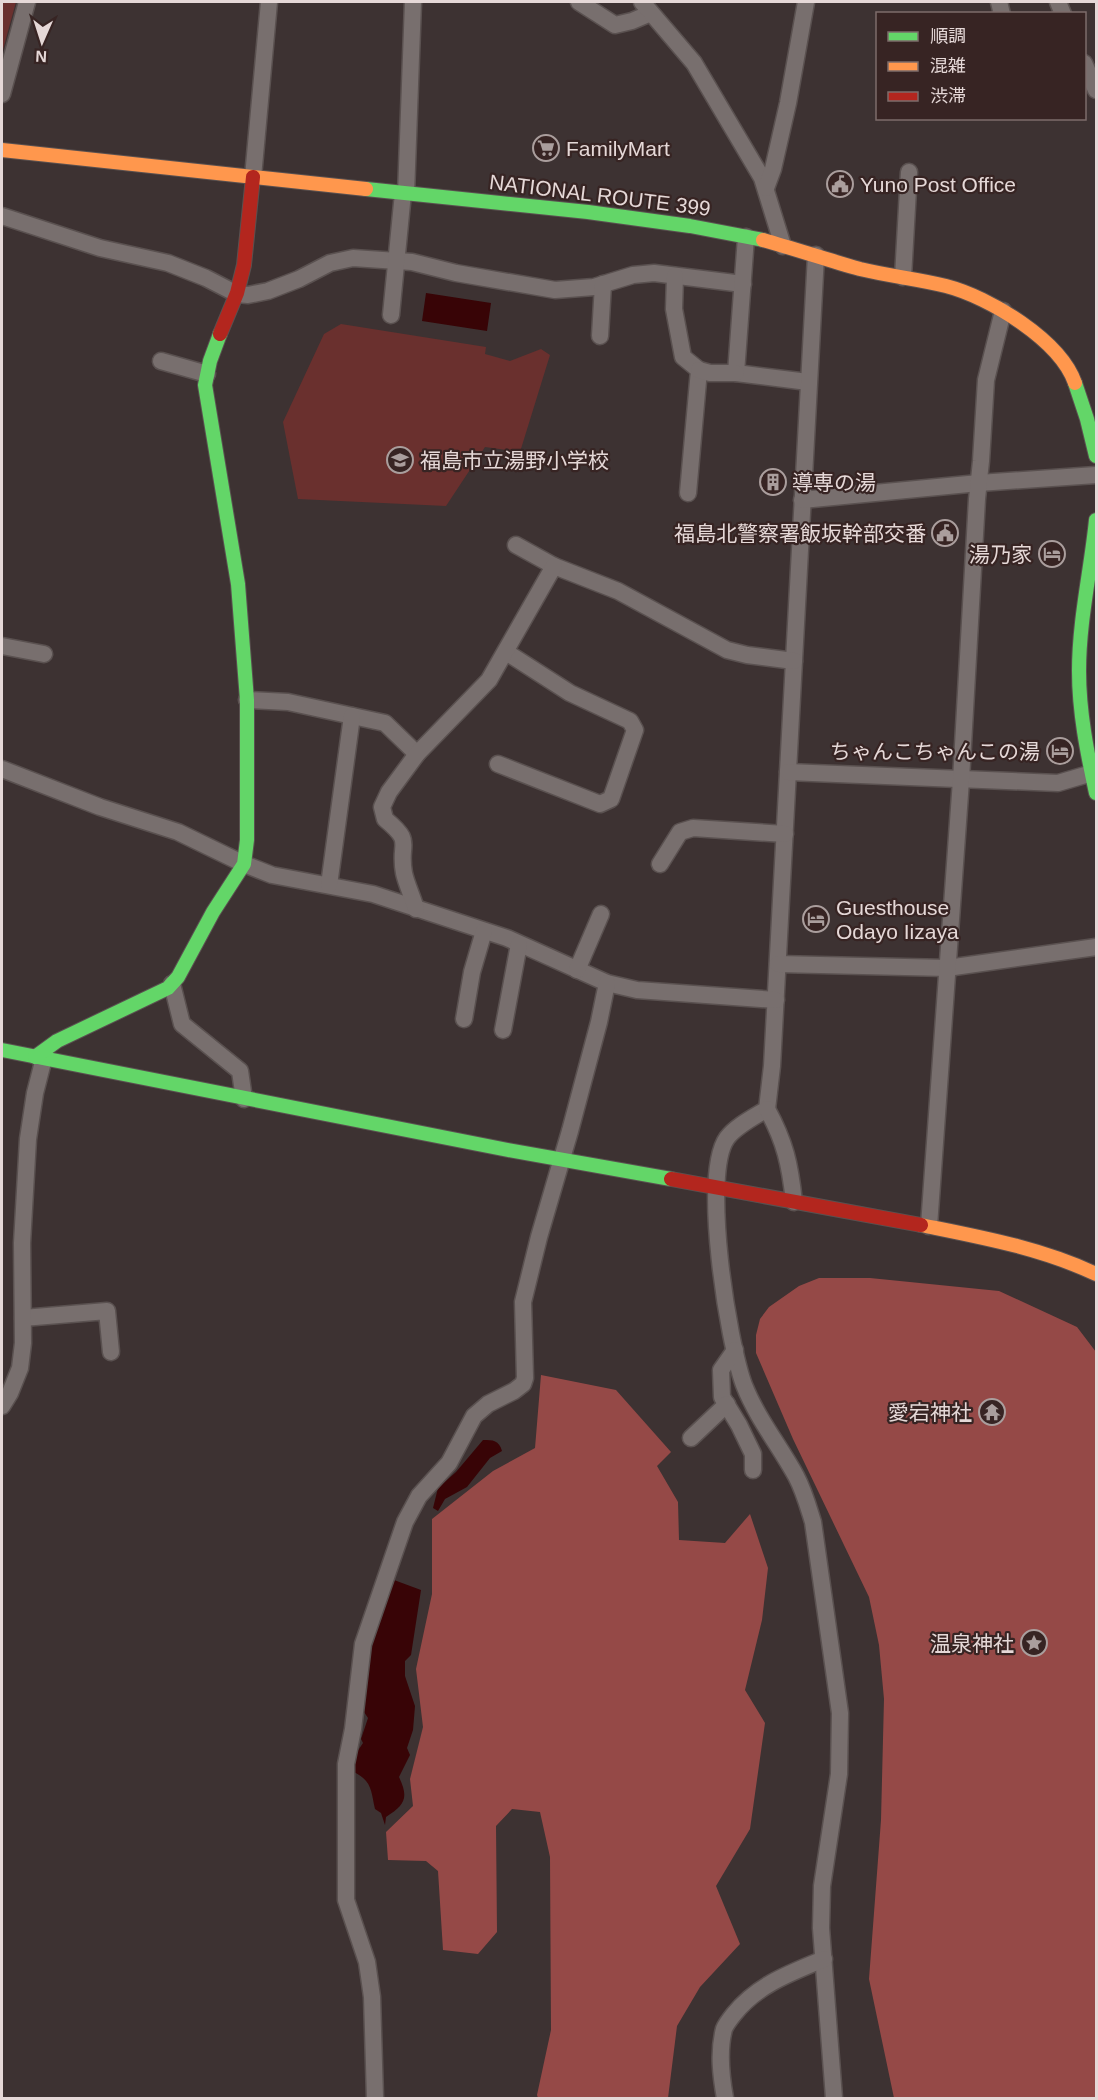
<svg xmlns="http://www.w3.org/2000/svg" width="1098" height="2100" viewBox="0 0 1098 2100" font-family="Helvetica,'Noto Sans JP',sans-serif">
	<rect width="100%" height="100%" fill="#3d3232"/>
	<g fill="#6a302e">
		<path d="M 2,2 L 16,2 L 2,53 Z"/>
		<path d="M 341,324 L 486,347 L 485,354 L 510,361 L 541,349 L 550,355 L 520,452 L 485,447 L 446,506 L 298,499 L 283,422 L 324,334 Z"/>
	</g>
	<g fill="#954947">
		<path d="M 819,1278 L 870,1278 L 999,1291 L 1077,1327 L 1096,1352 L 1096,2098 L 894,2098 L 869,1979 L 881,1820 L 884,1699 L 879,1645 L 869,1597 L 793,1439 L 756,1353 L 756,1335 L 760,1319 L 769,1307 L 799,1286 Z"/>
		<path d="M 541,1375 L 616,1390 L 671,1452 L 657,1466 L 678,1502 L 679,1540 L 725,1543 L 750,1514 L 768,1568 L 762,1620 L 745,1690 L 765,1723 L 750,1829 L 716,1886 L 740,1944 L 700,1987 L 677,2026 L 668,2098 L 538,2098 L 537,2095 L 551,2030 L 550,1857 L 540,1812 L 512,1809 L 496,1826 L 497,1932 L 478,1954 L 443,1950 L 438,1871 L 426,1861 L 388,1860 L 386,1832 L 413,1806 L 410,1779 L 423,1727 L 416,1669 L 432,1594 L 432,1519 L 493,1471 L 535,1448 Z"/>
	</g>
	<g fill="#380406">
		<path d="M 426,293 L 491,303 L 487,331 L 422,321 Z"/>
		<path d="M 483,1440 C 493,1440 499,1440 502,1451 L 490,1458 L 467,1487 L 445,1499 L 438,1511 L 433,1508 L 438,1488 L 456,1472 Z"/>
		<path d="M 394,1580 L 421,1590 L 411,1655 L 405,1661 L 405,1676 L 415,1706 L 413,1730 L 407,1748 L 410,1755 L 399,1777 C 409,1798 405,1805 386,1817 L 385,1825 L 381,1813 L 375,1809 C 371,1791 372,1781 354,1772 L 355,1755 L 363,1743 L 361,1739 L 368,1718 L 364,1712 L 365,1671 L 374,1633 L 379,1626 L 377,1621 Z"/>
	</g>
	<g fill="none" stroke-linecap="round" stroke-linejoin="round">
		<defs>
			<g id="street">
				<path d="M 579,2 L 615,25 L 632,21 L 651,13"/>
				<path d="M 642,2 L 694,63 L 762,178 L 783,246"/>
				<path d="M 999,2 L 1002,14"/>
				<path d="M 1058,2 L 1063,14"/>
				<path d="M 1084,63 L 1096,90"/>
				<path d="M 2,94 L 27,2"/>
				<path d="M 253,177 L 269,2"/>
				<path d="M 766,188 L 773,169 L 788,103 L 806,2"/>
				<path d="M 406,194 L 413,2"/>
				<path d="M 2,216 L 100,248 L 168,263 L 206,278 L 237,294 L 248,295 L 268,291 L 299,279 L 330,263 L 353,258 L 412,262 L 456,273 L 555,290 L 594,287 L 633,275 L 654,273 L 743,284"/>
				<path d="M 746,237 L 736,373 L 808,382"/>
				<path d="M 816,255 L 772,1066 L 767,1109 C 754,1117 736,1126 727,1138 C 701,1174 728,1342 744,1385 C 757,1418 779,1445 796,1476 C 804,1491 808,1506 813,1522 L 840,1713 L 839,1774 L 822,1886 L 821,1928 L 834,2098"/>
				<path d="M 675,276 L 674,309 L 683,357 L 699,370 L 688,493"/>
				<path d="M 903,277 L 909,172"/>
				<path d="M 391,315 L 403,193"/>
				<path d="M 600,336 L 603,284"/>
				<path d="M 161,361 L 207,374"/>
				<path d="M 699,370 L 710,373 L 736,373"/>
				<path d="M 802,500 L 979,483 L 1096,475"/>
				<path d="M 516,545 L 554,566 L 618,591 L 727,650 L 747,655 L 794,661"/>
				<path d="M 2,646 L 44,654"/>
				<path d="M 247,700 L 288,702 L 385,723 L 417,754"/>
				<path d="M 498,764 L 600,804 L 611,799 L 635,730 L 630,721 L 570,693 L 506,652"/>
				<path d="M 2,769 L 100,807 L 178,832 L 244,864 L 272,875 L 373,894 L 507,938 L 607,983 L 637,990 L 776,1000"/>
				<path d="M 788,772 L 1058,783 L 1092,773"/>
				<path d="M 660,864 L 680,832 L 693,828 L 785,834"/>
				<path d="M 329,885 L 352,716"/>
				<path d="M 416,909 C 413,898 406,883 404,873 C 398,841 415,844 385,819 L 382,807 L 389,792 L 417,754 L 489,680 L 554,566"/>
				<path d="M 778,964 L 947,968 L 1096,947"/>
				<path d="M 577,970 L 601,914"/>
				<path d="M 172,984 L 182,1024 L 240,1071 L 244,1099"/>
				<path d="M 464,1019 L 472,972 L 484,931"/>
				<path d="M 503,1030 L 519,944"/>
				<path d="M 767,1109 C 785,1142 790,1164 794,1202"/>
				<path d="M 929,1226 L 961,780 L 977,499 L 981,461 L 986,380 L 1003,311"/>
				<path d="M 23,1318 L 107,1311 L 111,1352"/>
				<path d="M 735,1350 L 721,1370 L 722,1397 L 739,1425 L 753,1454 L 753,1470"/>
				<path d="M 2,1406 L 10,1393 L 20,1368 L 23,1343 L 22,1243 L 28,1139 L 35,1093 L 44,1058"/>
				<path d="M 691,1438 L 727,1404"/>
				<path d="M 375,2098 L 372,1997 L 367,1962 L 346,1900 L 346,1764 L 353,1729 L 363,1644 L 405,1522 L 419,1496 L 449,1463 L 474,1416 L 488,1404 L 514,1391 L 523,1384 L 525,1378 L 523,1302 L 539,1237 L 570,1131 L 599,1022 L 607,983"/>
				<path d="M 725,2098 C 721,2076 718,2052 724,2029 C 726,2024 730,2019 734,2014 C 757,1985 790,1973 824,1959"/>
			</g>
			<g id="fast">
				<path d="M 366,189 L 588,212 L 690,226 L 763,240"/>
				<path d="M 1075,383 L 1087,419 L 1096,456"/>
				<path d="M 1096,520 C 1091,570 1079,620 1079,671 C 1079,712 1087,752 1096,793"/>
				<path d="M 2,1050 L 508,1150 L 671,1179"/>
				<path d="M 35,1057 L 57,1041 L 168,988 L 178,977 L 213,912 L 244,864 L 247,840 L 247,700 L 238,584 L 205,385 L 210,361 L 220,334"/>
			</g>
			<g id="slow">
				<path d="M 2,150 L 366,189"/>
				<path d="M 763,240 C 795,249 828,260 860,269 C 889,276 918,279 946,286 C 989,297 1060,340 1075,383"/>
				<path d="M 921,1225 C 980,1237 1041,1248 1096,1274"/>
			</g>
			<g id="jam">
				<path d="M 220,334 L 237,293 L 244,265 L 253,177"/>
				<path d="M 671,1179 L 921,1225"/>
			</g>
		</defs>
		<use href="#street" stroke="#5a5150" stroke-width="19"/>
		<use href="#fast" stroke="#5a5150" stroke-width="16"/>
		<use href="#slow" stroke="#5a5150" stroke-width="16"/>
		<use href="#jam" stroke="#5a5150" stroke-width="16"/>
		<use href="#street" stroke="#786f6e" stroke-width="16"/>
		<use href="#fast" stroke="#63d668" stroke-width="14"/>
		<use href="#slow" stroke="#ff974d" stroke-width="14"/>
		<use href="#jam" stroke="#b3261e" stroke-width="14"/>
	</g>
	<defs>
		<symbol id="supermarket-ring" viewBox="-11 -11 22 22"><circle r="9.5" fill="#372423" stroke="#aa9e9d" stroke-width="1.5"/><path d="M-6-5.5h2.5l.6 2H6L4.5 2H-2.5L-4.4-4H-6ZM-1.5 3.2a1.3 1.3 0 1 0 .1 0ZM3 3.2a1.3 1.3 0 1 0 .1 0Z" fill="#aa9e9d"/></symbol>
		<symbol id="civic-ring" viewBox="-11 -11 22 22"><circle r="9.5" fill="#372423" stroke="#aa9e9d" stroke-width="1.5"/><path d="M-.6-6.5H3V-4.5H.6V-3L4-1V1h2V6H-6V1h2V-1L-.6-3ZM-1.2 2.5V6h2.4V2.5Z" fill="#aa9e9d"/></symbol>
		<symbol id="school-ring" viewBox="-11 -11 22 22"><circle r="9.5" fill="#372423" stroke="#aa9e9d" stroke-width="1.5"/><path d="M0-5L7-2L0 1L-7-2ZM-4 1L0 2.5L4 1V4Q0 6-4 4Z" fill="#aa9e9d"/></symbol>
		<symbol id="building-ring" viewBox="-11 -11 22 22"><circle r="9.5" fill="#372423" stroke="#aa9e9d" stroke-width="1.5"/><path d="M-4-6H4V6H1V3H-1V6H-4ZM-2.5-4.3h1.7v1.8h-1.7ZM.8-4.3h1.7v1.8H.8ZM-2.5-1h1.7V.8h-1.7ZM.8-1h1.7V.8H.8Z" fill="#aa9e9d"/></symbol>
		<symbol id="hotel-ring" viewBox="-11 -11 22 22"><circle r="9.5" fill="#372423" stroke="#aa9e9d" stroke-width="1.5"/><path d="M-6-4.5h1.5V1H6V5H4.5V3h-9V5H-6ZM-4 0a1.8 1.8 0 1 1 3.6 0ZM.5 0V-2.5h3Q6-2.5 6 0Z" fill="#aa9e9d"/></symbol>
		<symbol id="temple-ring" viewBox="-11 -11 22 22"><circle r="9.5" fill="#372423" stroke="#aa9e9d" stroke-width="1.5"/><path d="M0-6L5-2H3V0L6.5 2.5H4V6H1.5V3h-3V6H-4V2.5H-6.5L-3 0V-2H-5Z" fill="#aa9e9d"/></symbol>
		<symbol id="sight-ring" viewBox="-11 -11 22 22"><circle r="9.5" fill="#372423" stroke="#aa9e9d" stroke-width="1.5"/><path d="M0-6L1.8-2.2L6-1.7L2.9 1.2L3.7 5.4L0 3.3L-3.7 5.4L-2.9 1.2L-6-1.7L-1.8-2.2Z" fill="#aa9e9d"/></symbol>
	</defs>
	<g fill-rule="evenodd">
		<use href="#supermarket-ring" x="531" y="133" width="30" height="30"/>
		<use href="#civic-ring" x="825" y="169" width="30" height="30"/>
		<use href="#school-ring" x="385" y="445" width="30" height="30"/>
		<use href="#building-ring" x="758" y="467" width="30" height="30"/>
		<use href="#civic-ring" x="930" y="518" width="30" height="30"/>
		<use href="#hotel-ring" x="1037" y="539" width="30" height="30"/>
		<use href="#hotel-ring" x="1045" y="736" width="30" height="30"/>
		<use href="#hotel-ring" x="801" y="904" width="30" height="30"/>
		<use href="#temple-ring" x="977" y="1397" width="30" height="30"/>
		<use href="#sight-ring" x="1019" y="1628" width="30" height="30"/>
	</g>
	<g text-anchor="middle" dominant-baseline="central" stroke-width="4.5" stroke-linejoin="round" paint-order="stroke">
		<g font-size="21" fill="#e5d8d7" stroke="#372423" text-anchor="start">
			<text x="566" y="148">FamilyMart</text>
			<text x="860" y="184">Yuno Post Office</text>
			<text x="420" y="460">福島市立湯野小学校</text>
			<text x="792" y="482">導専の湯</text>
			<text x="926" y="533" text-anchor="end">福島北警察署飯坂幹部交番</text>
			<text x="1032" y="554" text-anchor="end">湯乃家</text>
			<text x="1040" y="751" text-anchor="end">ちゃんこちゃんこの湯</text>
			<text x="836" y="907">Guesthouse<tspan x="836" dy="24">Odayo Iizaya</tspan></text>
			<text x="972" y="1412" text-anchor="end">愛宕神社</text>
			<text x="1014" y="1643" text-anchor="end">温泉神社</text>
		</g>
		<g font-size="21" fill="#e5d8d7" stroke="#372423">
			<text transform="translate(600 195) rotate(7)">NATIONAL ROUTE 399</text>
		</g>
	</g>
	<rect width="1098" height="2100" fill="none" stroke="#e5d8d7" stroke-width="6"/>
	<rect x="876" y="12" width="210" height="108" fill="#372423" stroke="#7d6c6b" stroke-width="1.5"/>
	<rect x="888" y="32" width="30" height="9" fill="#63d668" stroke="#7d6c6b" stroke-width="1.5"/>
	<text x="930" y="42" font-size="18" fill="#e5d8d7">順調</text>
	<rect x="888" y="62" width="30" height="9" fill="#ff974d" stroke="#7d6c6b" stroke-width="1.5"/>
	<text x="930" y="72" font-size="18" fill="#e5d8d7">混雑</text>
	<rect x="888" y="92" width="30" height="9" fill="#b3261e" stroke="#7d6c6b" stroke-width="1.5"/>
	<text x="930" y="102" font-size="18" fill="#e5d8d7">渋滞</text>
	<g transform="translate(42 42) rotate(183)" stroke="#372423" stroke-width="4.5" paint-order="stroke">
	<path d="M0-4.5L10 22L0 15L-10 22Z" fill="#e5d8d7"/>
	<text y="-9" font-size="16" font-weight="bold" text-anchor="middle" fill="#e5d8d7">N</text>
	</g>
</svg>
